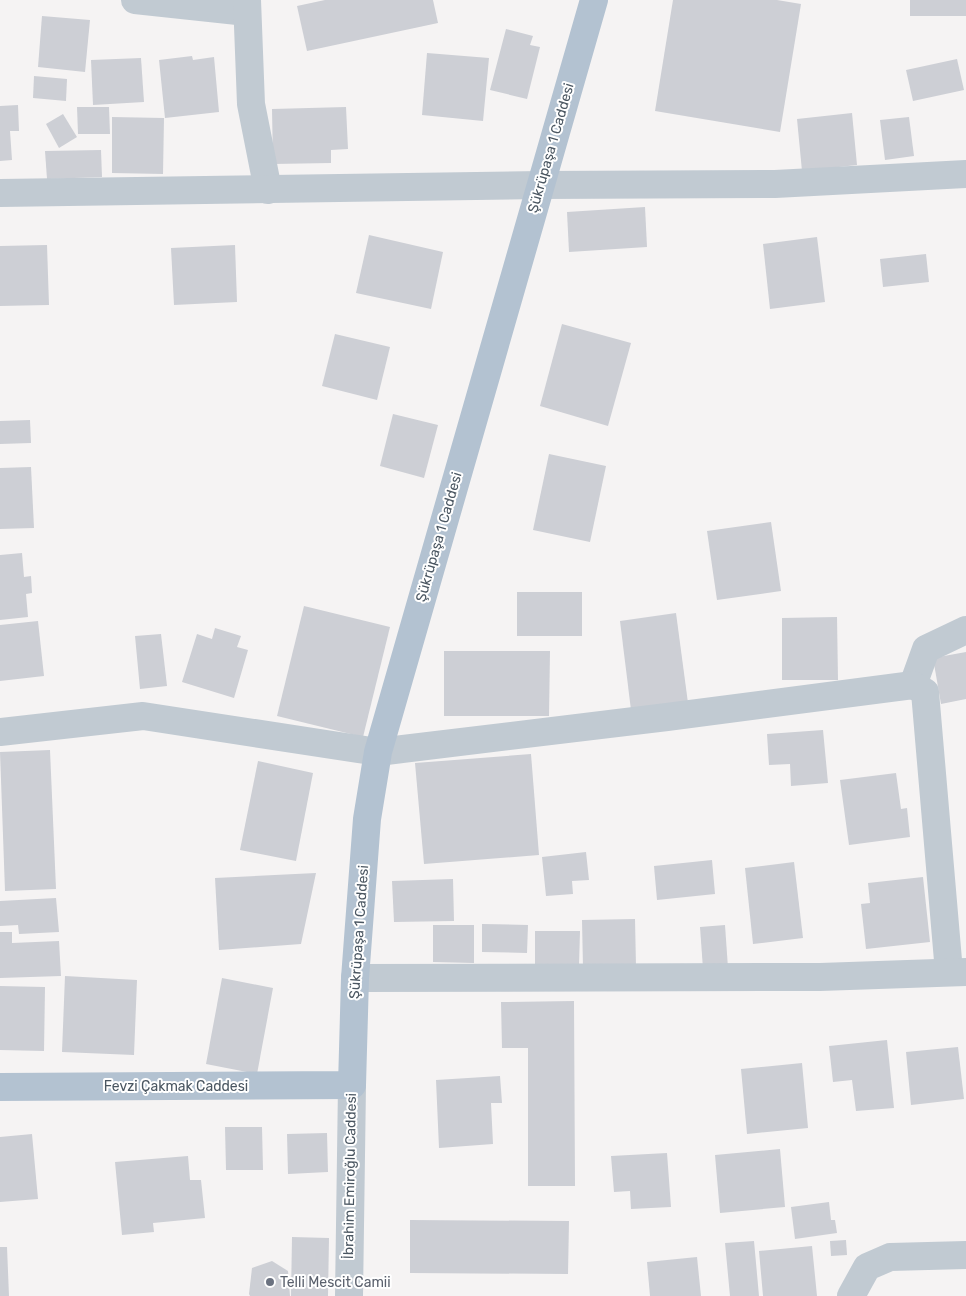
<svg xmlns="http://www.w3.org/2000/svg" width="966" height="1296" viewBox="0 0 966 1296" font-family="Rubik,sans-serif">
	<rect width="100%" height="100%" fill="#f5f3f3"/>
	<g fill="#cdcfd5">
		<path d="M 325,0 L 433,0 L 438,23 L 307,51 L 297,6 Z"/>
		<path d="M 673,0 L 777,0 L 801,4 L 780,132 L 655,111 Z"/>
		<rect x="910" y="0" width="56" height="16"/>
		<path d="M 42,16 L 90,20 L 85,72 L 38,67 Z"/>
		<path d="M 506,29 L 533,36 L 530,45 L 540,47 L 527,99 L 490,90 Z"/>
		<path d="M 427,53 L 489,58 L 483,121 L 422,115 Z"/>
		<path d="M 192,56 L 193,60 L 214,57 L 219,112 L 165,118 L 159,60 Z"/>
		<path d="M 141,58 L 144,102 L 93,105 L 91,60 Z"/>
		<path d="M 957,59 L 964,90 L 913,101 L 906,70 Z"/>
		<path d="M 34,76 L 67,79 L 66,101 L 33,98 Z"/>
		<path d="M 18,105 L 19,131 L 10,131 L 12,160 L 0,161 L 0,106 Z"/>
		<path d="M 77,107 L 109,107 L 110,134 L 78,134 Z"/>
		<path d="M 346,107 L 348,149 L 331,150 L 331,163 L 273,164 L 272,109 Z"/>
		<path d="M 852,113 L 857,165 L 802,171 L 797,119 Z"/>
		<path d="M 63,114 L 77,137 L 59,148 L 46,124 Z"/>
		<path d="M 112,117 L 164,118 L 163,174 L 112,173 Z"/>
		<path d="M 909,117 L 914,156 L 885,160 L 880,120 Z"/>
		<path d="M 101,150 L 102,177 L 47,179 L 45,151 Z"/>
		<path d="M 645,207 L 647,247 L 569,252 L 567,212 Z"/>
		<path d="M 369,235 L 443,252 L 431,309 L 356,293 Z"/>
		<path d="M 817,237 L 825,302 L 770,309 L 763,244 Z"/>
		<path d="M 47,245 L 49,305 L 0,306 L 0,246 Z"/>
		<path d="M 235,245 L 237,302 L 174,305 L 171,248 Z"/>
		<path d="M 926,254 L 929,282 L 883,287 L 880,259 Z"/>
		<path d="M 562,324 L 631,343 L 608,426 L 540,406 Z"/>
		<path d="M 335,334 L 390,347 L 377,400 L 322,386 Z"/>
		<path d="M 393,414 L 438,425 L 424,478 L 380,466 Z"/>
		<path d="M 30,420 L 31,443 L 0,444 L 0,421 Z"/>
		<path d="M 549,454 L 606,466 L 590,542 L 533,530 Z"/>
		<path d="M 31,467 L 34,528 L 0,529 L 0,468 Z"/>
		<path d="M 771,522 L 781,591 L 717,600 L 707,531 Z"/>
		<path d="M 22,553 L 24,577 L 31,576 L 32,593 L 26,594 L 28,617 L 0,620 L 0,555 Z"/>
		<rect x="517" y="592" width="65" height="44"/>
		<path d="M 304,606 L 390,627 L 363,737 L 277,716 Z"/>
		<path d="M 676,613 L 688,703 L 631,710 L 620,621 Z"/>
		<path d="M 837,617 L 838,680 L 782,680 L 782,618 Z"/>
		<path d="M 38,621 L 44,676 L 0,681 L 0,625 Z"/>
		<path d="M 215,628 L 241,636 L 237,647 L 248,650 L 234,698 L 182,682 L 197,634 L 212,639 Z"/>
		<path d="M 161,634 L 167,686 L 140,689 L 135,636 Z"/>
		<path d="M 444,651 L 550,651 L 549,716 L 444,716 Z"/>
		<path d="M 966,652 L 966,699 L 941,704 L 933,658 Z"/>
		<path d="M 823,730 L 828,783 L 791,786 L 790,764 L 769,765 L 767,734 Z"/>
		<path d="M 50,750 L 56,889 L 5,891 L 0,752 Z"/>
		<path d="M 531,754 L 539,855 L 424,864 L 415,763 Z"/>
		<path d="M 258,761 L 313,773 L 296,861 L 240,850 Z"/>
		<path d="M 896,773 L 901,809 L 907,808 L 910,837 L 849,845 L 840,780 Z"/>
		<path d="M 586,852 L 589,880 L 572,881 L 573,894 L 546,896 L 542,857 Z"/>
		<path d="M 712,860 L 715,894 L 657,900 L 654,866 Z"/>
		<path d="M 794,862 L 803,938 L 753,944 L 745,868 Z"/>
		<path d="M 316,873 L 301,944 L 219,950 L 215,878 Z"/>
		<path d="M 923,877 L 930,942 L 866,949 L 861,904 L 870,903 L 868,883 Z"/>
		<path d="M 453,879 L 454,921 L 394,922 L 392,881 Z"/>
		<path d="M 56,898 L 59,932 L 19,934 L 18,925 L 0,926 L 0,901 Z"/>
		<path d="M 635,919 L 636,967 L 583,968 L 582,920 Z"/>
		<path d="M 482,924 L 528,925 L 527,953 L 482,952 Z"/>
		<path d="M 433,925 L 474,925 L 474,963 L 433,962 Z"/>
		<path d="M 725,925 L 728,968 L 703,969 L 700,927 Z"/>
		<path d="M 535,931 L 580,931 L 579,966 L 535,965 Z"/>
		<path d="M 0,932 L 12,932 L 12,943 L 59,941 L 61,976 L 0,978 Z"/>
		<path d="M 65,976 L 137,980 L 134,1055 L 62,1052 Z"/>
		<path d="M 222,978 L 273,988 L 257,1074 L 206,1064 Z"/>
		<path d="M 0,986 L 45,987 L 44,1051 L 0,1050 Z"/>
		<path d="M 574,1001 L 575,1186 L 528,1186 L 528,1048 L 502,1048 L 501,1002 Z"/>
		<path d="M 887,1040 L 894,1108 L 856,1111 L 852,1080 L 833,1082 L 829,1046 Z"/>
		<path d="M 958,1047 L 964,1099 L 911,1105 L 906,1052 Z"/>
		<path d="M 802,1063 L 808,1128 L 747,1134 L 741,1069 Z"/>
		<path d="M 500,1076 L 502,1103 L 491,1103 L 493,1144 L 439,1148 L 436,1080 Z"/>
		<path d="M 225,1127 L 262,1127 L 263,1170 L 226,1170 Z"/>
		<path d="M 327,1133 L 328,1172 L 288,1174 L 287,1134 Z"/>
		<path d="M 32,1134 L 38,1199 L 0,1202 L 0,1137 Z"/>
		<path d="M 780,1149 L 785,1207 L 720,1213 L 715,1155 Z"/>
		<path d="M 667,1153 L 671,1207 L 631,1209 L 630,1191 L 614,1192 L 611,1156 Z"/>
		<path d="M 188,1156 L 190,1180 L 201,1180 L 205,1218 L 153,1223 L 154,1232 L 122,1235 L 115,1162 Z"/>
		<path d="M 829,1202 L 831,1220 L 835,1220 L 837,1233 L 795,1239 L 791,1207 Z"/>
		<path d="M 410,1220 L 569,1221 L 568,1274 L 410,1273 Z"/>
		<path d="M 292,1237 L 329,1238 L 328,1296 L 291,1296 Z"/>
		<path d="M 846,1240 L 847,1255 L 831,1256 L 830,1241 Z"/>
		<path d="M 754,1241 L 759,1296 L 730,1296 L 725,1243 Z"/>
		<path d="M 812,1246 L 817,1296 L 763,1296 L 759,1251 Z"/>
		<path d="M 0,1247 L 7,1247 L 9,1296 L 0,1296 Z"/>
		<path d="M 697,1257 L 701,1296 L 650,1296 L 647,1262 Z"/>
		<path d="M 272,1261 L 288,1271 L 290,1296 L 250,1296 L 249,1294 L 252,1268 Z"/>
	</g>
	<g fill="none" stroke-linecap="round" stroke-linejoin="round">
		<g stroke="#c1cad2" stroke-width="28">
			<path d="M 135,0 L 247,12"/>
			<path d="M 247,0 L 251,104 L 268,190"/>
			<path d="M 0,193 L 541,185 L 775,184 L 966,174"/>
			<path d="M 913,685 L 926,649 L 966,630"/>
			<path d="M 0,732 L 143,716 L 378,752 L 667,717 L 913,685 L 925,692 L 949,972"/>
			<path d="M 355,978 L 820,977 L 966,972"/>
			<path d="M 349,1296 L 352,1085"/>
			<path d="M 851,1296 L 867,1267 L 890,1257 L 966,1255"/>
		</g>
		<path stroke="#b3c2d1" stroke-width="28" d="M 0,1087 L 352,1085 L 355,978 L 367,819 L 378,752 L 594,0"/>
	</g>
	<circle fill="#6b7280" stroke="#fff" stroke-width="2" cx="270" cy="1282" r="5"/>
	<g text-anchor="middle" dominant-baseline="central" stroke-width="4" stroke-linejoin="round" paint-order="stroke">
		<g font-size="14" fill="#4a5661" stroke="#fff">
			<text transform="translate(551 148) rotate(-74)">Şükrüpaşa 1 Caddesi</text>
			<text transform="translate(439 537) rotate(-74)">Şükrüpaşa 1 Caddesi</text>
			<text transform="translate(359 932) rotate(-86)">Şükrüpaşa 1 Caddesi</text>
			<text x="176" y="1086">Fevzi Çakmak Caddesi</text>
			<text transform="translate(350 1176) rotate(-89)">İbrahim Emiroğlu Caddesi</text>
		</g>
		<g font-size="14" fill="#5b616d" stroke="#fff" text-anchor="start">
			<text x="280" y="1282">Telli Mescit Camii</text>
		</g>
	</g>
</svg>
